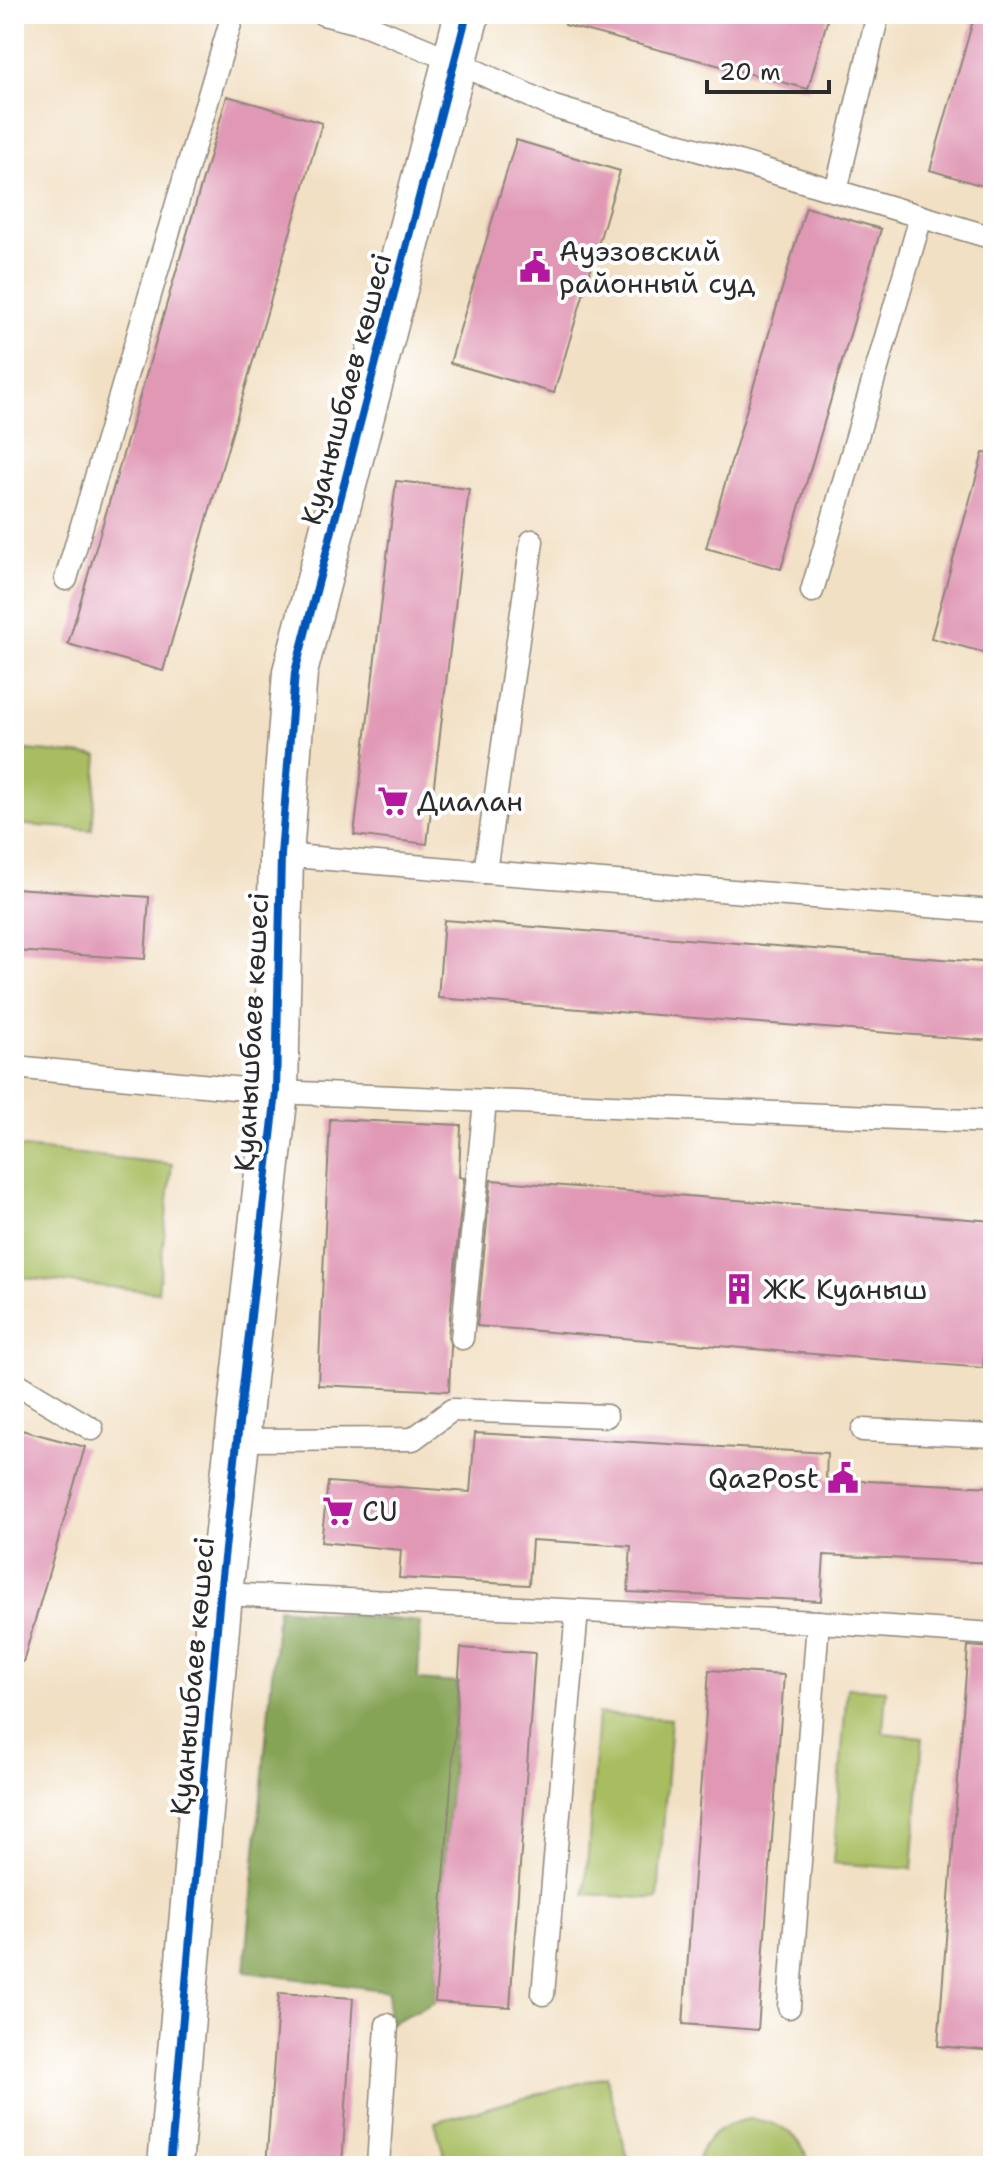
<svg xmlns="http://www.w3.org/2000/svg" width="1007" height="2180" viewBox="0 0 1007 2180" font-family="'Shantell Sans',sans-serif">
	<rect width="100%" height="100%" fill="#fff"/>
	<filter id="ink" filterUnits="userSpaceOnUse"><feTurbulence type="fractalNoise" baseFrequency=".0125" numOctaves="2"/><feDisplacementMap in="SourceGraphic" scale="16" xChannelSelector="R" yChannelSelector="G"/><feConvolveMatrix kernelMatrix="1 2 1 2 8 2 1 2 1" color-interpolation-filters="sRGB"/></filter>
	<filter id="wash" filterUnits="userSpaceOnUse"><feTurbulence type="fractalNoise" baseFrequency=".006" numOctaves="4" result="noise"/><feDisplacementMap in="SourceGraphic" scale="32" xChannelSelector="R" yChannelSelector="G"/><feGaussianBlur stdDeviation="1.8" result="paint"/><feColorMatrix in="noise" values="0 0 0 0 0 0 0 0 0 0 0 0 0 0 0 0 0 1.4 0 .05"/><feComposite in="paint" operator="in"/></filter>
	<g filter="url(#wash)">
		<rect width="100%" height="100%" fill="#f2e0c4"/>
		<g fill="#a8bd61" stroke="#6a7446" stroke-width="2">
			<path d="M 14,749 L 98,756 L 92,830 L 14,824 Z"/>
			<path d="M 14,1147 L 172,1164 L 158,1292 L 14,1277 Z"/>
			<path d="M 847,1688 L 886,1690 L 883,1733 L 923,1737 L 912,1869 L 833,1863 Z"/>
			<path d="M 598,1714 L 671,1719 L 658,1899 L 585,1894 Z"/>
			<path d="M 606,2076 L 630,2166 L 447,2166 L 435,2122 Z"/>
			<path d="M 749,2119 C 777,2121 805,2135 808,2166 L 696,2166 C 704,2136 720,2124 749,2119 Z"/>
		</g>
		<path fill="#86a457" stroke="#586841" stroke-width="2" d="M 278,1608 L 420,1622 L 418,1680 L 458,1683 L 435,2002 L 387,2025 L 389,1991 L 245,1972 Z"/>
		<g id="blocks">
			<g fill="#e098b5">
				<path d="M 566,14 L 829,14 L 808,89 L 565,25 Z"/>
				<path d="M 975,14 L 993,14 L 993,189 L 930,170 Z"/>
				<path d="M 227,96 L 322,123 L 163,671 L 68,644 Z"/>
				<path d="M 516,140 L 620,171 L 554,393 L 450,363 Z"/>
				<path d="M 806,207 L 881,229 L 781,569 L 706,548 Z"/>
				<path d="M 983,453 L 993,454 L 993,655 L 931,638 Z"/>
				<path d="M 396,481 L 469,489 L 427,844 L 354,835 Z"/>
				<path d="M 14,888 L 149,897 L 145,959 L 14,951 Z"/>
				<path d="M 444,920 L 993,963 L 993,1041 L 438,998 Z"/>
				<path d="M 330,1119 L 461,1125 L 459,1177 L 464,1178 L 448,1337 L 451,1346 L 449,1391 L 318,1385 Z"/>
				<path d="M 491,1180 L 993,1221 L 993,1251 L 983,1368 L 477,1326 Z"/>
				<path d="M 14,1428 L 85,1447 L 23,1662 L 14,1661 Z"/>
				<path d="M 475,1433 L 827,1453 L 826,1479 L 993,1487 L 993,1563 L 824,1555 L 821,1601 L 628,1592 L 631,1546 L 532,1540 L 529,1585 L 399,1578 L 401,1550 L 321,1542 L 328,1482 L 470,1492 Z"/>
				<path d="M 968,1646 L 993,1648 L 993,2051 L 938,2046 Z"/>
				<path d="M 461,1648 L 535,1653 L 510,2007 L 435,2002 Z"/>
				<path d="M 709,1670 L 784,1675 L 758,2030 L 683,2024 Z"/>
				<path d="M 279,1993 L 353,1998 L 342,2166 L 266,2166 Z"/>
			</g>
		</g>
	</g>
	<g filter="url(#ink)">
		<use href="#blocks" fill-opacity="0" stroke="#8e8678" stroke-width="2"/>
		<g fill="none" stroke-linecap="round" stroke-linejoin="round">
			<defs>
				<g id="service">
					<path d="M 323,14 L 364,24 L 454,61 L 554,107 L 993,238"/>
					<path d="M 836,191 L 878,14"/>
					<path d="M 66,579 L 233,14"/>
					<path d="M 812,591 L 921,217"/>
					<path d="M 281,855 L 485,872 L 532,541"/>
					<path d="M 485,872 L 993,911"/>
					<path d="M 14,1067 L 276,1092 L 993,1122"/>
					<path d="M 462,1338 L 485,1101"/>
					<path d="M 14,1382 L 92,1429"/>
					<path d="M 863,1430 L 993,1436"/>
					<path d="M 237,1440 L 413,1439 L 452,1410 L 606,1416"/>
					<path d="M 220,1594 L 818,1622 L 993,1634"/>
					<path d="M 543,1994 L 577,1611"/>
					<path d="M 789,2007 L 818,1622"/>
					<path d="M 378,2166 L 387,2025"/>
				</g>
				<path id="tertiary" d="M 170,2166 L 220,1594 L 276,1092 L 281,855 L 295,672 L 467,14"/>
			</defs>
			<use href="#service" stroke="#8e8678" stroke-width="25"/>
			<use href="#tertiary" stroke="#8e8678" stroke-width="47"/>
			<use href="#service" stroke="#fff" stroke-width="22"/>
			<use href="#tertiary" stroke="#fff" stroke-width="44"/>
			<defs>
				<path id="cycleway" d="M 170,2166 L 220,1594 L 276,1092 L 281,855 L 295,672 L 467,14"/>
			</defs>
			<use href="#cycleway" stroke="#fff" stroke-width="13"/>
			<use href="#cycleway" stroke="#0057b8" stroke-width="8"/>
		</g>
	</g>
	<defs>
		<symbol id="civic-bare" viewBox="-9 -9 18 18"><path d="M-.6-6.5H3V-4.5H.6V-3L4-1V1h2V6H-6V1h2V-1L-.6-3ZM-1.2 2.5V6h2.4V2.5Z" fill="#b5179e" stroke="#fff" stroke-width="2.5" paint-order="stroke"/></symbol>
		<symbol id="supermarket-bare" viewBox="-9 -9 18 18"><path d="M-6-5.5h2.5l.6 2H6L4.5 2H-2.5L-4.4-4H-6ZM-1.5 3.2a1.3 1.3 0 1 0 .1 0ZM3 3.2a1.3 1.3 0 1 0 .1 0Z" fill="#b5179e" stroke="#fff" stroke-width="2.5" paint-order="stroke"/></symbol>
		<symbol id="building-bare" viewBox="-9 -9 18 18"><path d="M-4-6H4V6H1V3H-1V6H-4ZM-2.5-4.3h1.7v1.8h-1.7ZM.8-4.3h1.7v1.8H.8ZM-2.5-1h1.7V.8h-1.7ZM.8-1h1.7V.8H.8Z" fill="#b5179e" stroke="#fff" stroke-width="2.5" paint-order="stroke"/></symbol>
	</defs>
	<g fill-rule="evenodd">
		<use href="#civic-bare" x="513" y="245" width="44" height="44"/>
		<use href="#supermarket-bare" x="371" y="779" width="44" height="44"/>
		<use href="#building-bare" x="717" y="1267" width="44" height="44"/>
		<use href="#civic-bare" x="821" y="1456" width="44" height="44"/>
		<use href="#supermarket-bare" x="316" y="1489" width="44" height="44"/>
	</g>
	<g text-anchor="middle" dominant-baseline="central" stroke-width="8" stroke-linejoin="round" paint-order="stroke">
		<g font-size="28" fill="#2b2b2b" stroke="#fff" text-anchor="start">
			<text x="559" y="251">Ауэзовский<tspan x="559" dy="32">районный суд</tspan></text>
			<text x="417" y="801">Диалан</text>
			<text x="763" y="1289">ЖК Куаныш</text>
			<text x="819" y="1478" text-anchor="end">QazPost</text>
			<text x="362" y="1511">CU</text>
		</g>
		<g font-size="28" fill="#2b2b2b" stroke="#fff">
			<text transform="translate(346 389) rotate(-75)">Қуанышбаев көшесі</text>
			<text transform="translate(251 1032) rotate(-87)">Қуанышбаев көшесі</text>
			<text transform="translate(192 1676) rotate(-85)">Қуанышбаев көшесі</text>
		</g>
	</g>
	<rect width="1007" height="2180" fill="none" stroke="#fff" stroke-width="48"/>
	<path d="M707 80v12h122v-12" fill="none" stroke="#2b2b2b" stroke-width="4"/>
	<text x="719" y="80" font-size="24" fill="#2b2b2b" stroke="#ffffff" stroke-width="6" paint-order="stroke">20 m</text>
</svg>
